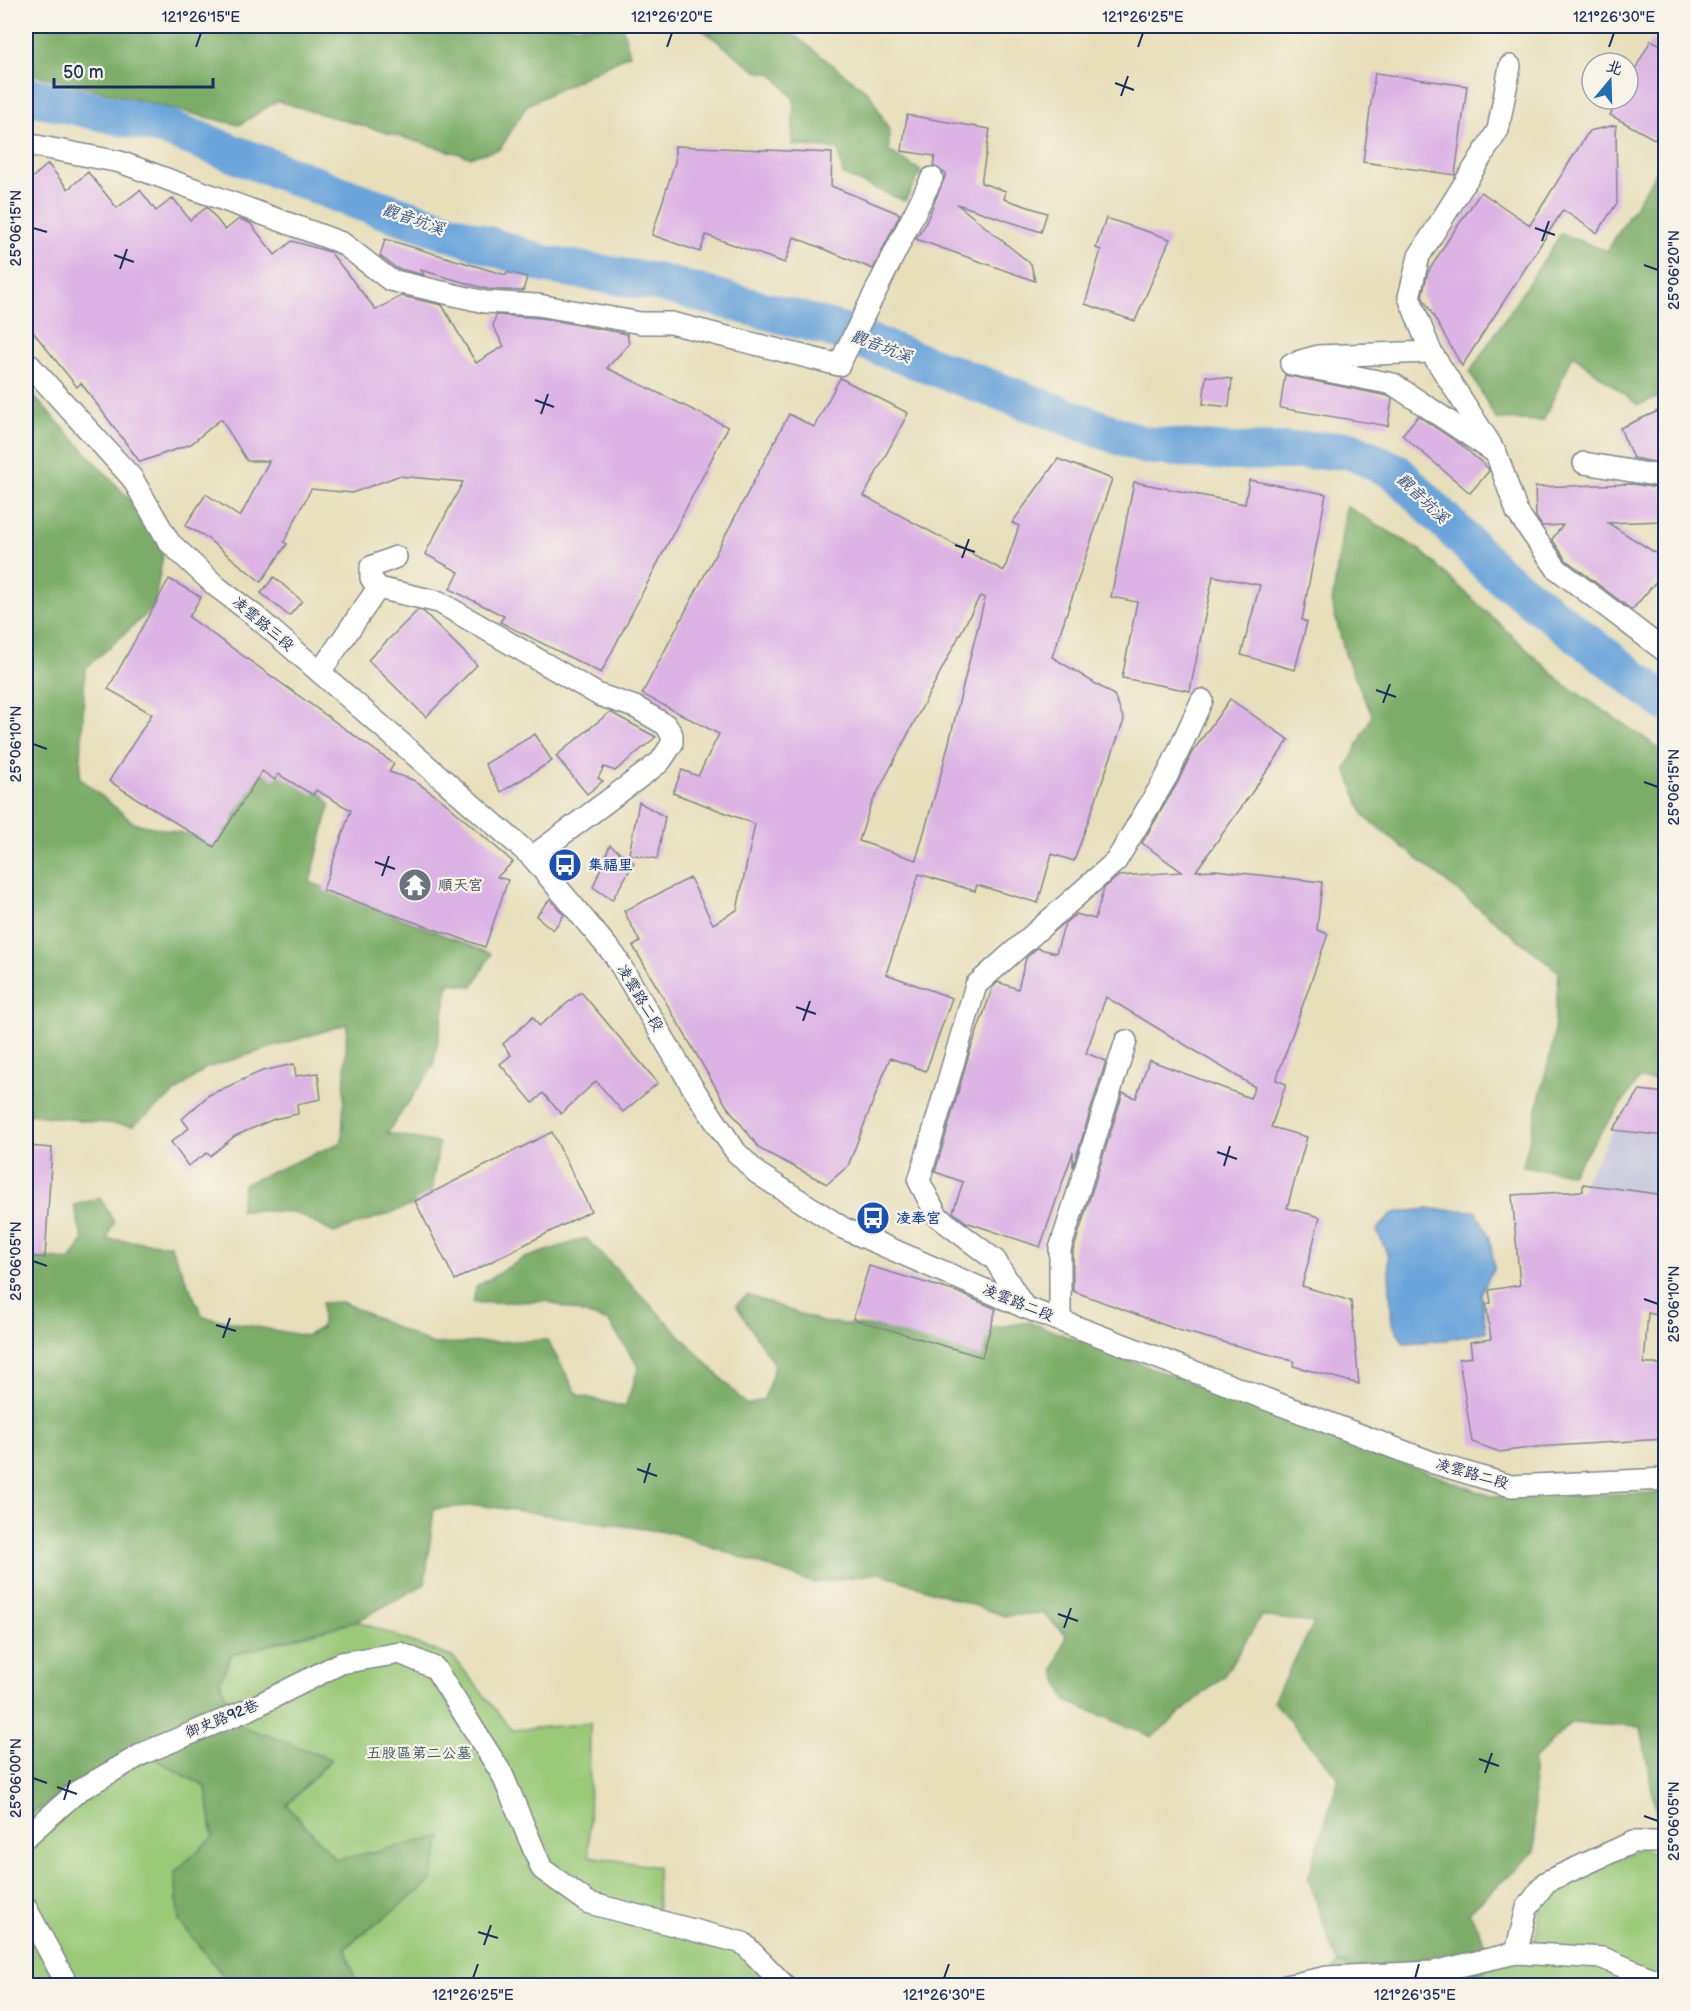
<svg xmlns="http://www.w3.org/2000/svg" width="1691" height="2011" viewBox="0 0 1691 2011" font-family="'Balsamiq Sans','LXGW WenKai TC',sans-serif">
	<rect width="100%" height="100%" fill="#f7f3e8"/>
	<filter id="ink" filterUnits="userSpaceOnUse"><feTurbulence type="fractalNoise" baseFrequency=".0167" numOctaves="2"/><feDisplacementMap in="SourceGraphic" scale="12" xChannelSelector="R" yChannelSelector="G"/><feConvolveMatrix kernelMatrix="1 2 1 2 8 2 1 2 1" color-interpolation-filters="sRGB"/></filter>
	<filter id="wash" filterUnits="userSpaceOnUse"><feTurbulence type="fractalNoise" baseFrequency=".008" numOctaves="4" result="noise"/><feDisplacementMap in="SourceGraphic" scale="24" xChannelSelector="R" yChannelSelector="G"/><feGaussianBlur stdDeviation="1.35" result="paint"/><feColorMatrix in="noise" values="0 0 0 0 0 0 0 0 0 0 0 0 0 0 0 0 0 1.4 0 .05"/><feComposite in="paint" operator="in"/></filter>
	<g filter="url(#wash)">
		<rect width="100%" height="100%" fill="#e7dfba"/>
		<path fill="#c2c2dc" d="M 1613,1130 L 1665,1136 L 1665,1191 L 1657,1190 L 1656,1194 L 1583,1184 Z"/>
		<g fill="#9ac978" stroke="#5a7c6b" stroke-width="1.5">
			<path d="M 357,1621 L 454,1658 L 512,1730 L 590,1723 L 589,1856 L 657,1867 L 658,1916 L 764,1961 L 796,1985 L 357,1985 L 345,1948 L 429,1883 L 441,1837 L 336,1860 L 287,1805 L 331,1760 L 234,1723 L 220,1681 L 231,1655 Z"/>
			<path d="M 138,1750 L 206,1787 L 213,1837 L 175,1872 L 179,1921 L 231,1985 L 26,1985 L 26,1816 Z"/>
			<path d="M 1641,1848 L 1665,1861 L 1665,1985 L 1277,1986 L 1324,1981 L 1338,1964 L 1355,1969 L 1494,1959 L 1535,1941 L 1544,1889 Z"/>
		</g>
		<g fill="#7bad68" stroke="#4b6e63" stroke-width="1.5">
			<path d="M 26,26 L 622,26 L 630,54 L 527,105 L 500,149 L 470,157 L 277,101 L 239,125 L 26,73 Z"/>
			<path d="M 698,26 L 786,26 L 785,28 L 870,94 L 889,130 L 889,151 L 921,171 L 905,201 L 843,175 L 838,149 L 792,145 L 794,99 L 773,74 L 756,71 Z"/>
			<path d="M 1665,158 L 1665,395 L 1638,405 L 1573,355 L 1543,421 L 1496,419 L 1470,372 L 1561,234 L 1607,251 Z"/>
			<path d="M 26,388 L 144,515 L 163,554 L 154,607 L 85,669 L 80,778 L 134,823 L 204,838 L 230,827 L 253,774 L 307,774 L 330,805 L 310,882 L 491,954 L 473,987 L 449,982 L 433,1067 L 387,1133 L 439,1143 L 430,1199 L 334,1233 L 294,1212 L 240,1210 L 244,1184 L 342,1142 L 347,1024 L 206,1068 L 133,1126 L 26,1114 Z"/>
			<path d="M 1346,506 L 1420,550 L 1564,684 L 1665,752 L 1665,1081 L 1639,1079 L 1571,1174 L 1523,1166 L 1553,1043 L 1559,972 L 1364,816 L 1346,769 L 1372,715 L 1346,657 L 1332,604 Z"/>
			<path d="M 100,1198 L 114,1222 L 107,1239 L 170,1245 L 203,1317 L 306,1336 L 322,1327 L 322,1303 L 342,1302 L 431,1344 L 547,1340 L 578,1395 L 625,1407 L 639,1367 L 609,1322 L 547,1301 L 473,1303 L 476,1287 L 522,1259 L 586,1238 L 747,1405 L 764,1399 L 775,1366 L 736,1305 L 748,1295 L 822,1322 L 954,1334 L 1029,1322 L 1490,1496 L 1665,1493 L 1665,1606 L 1658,1617 L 1666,1635 L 1665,1829 L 1658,1824 L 1641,1727 L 1570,1723 L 1533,1761 L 1535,1851 L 1469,1912 L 1494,1959 L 1482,1973 L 1355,1969 L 1338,1964 L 1308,1878 L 1339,1779 L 1273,1701 L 1314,1623 L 1261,1616 L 1224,1676 L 1152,1737 L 1066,1701 L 1054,1670 L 1066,1635 L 1042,1613 L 1005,1616 L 879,1573 L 813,1583 L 673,1533 L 479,1505 L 434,1509 L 425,1584 L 357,1621 L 231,1655 L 220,1681 L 234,1723 L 331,1759 L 287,1805 L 336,1860 L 442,1837 L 430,1883 L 345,1947 L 357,1985 L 231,1985 L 179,1921 L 175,1872 L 213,1837 L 206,1787 L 138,1750 L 26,1816 L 26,1254 L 70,1261 L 83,1240 L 74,1205 Z"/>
		</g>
		<path fill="#6ba4da" stroke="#436a9c" stroke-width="1.5" d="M 1427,1209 L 1476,1211 L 1490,1238 L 1494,1267 L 1481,1294 L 1486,1332 L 1446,1340 L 1404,1343 L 1392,1323 L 1388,1256 L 1377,1230 L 1394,1213 Z"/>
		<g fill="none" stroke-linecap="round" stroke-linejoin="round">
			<path stroke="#6ba4da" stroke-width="38" d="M 26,95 L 165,127 L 352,199 L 547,265 L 661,283 L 830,328 L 1143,445 L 1227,452 L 1350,450 L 1396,472 L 1495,571 L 1666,703"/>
		</g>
		<g id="blocks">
			<g fill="#dcb3e5" fill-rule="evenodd">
				<path d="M 1651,40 L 1665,47 L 1665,127 L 1658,141 L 1610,115 L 1619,99 L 1628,99 L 1628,82 Z"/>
				<path d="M 1375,73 L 1467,86 L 1455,175 L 1363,162 Z"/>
				<path d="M 907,115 L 990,129 L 981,183 L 1006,191 L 1004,199 L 1047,213 L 1041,232 L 957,204 L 1031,264 L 1035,281 L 916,239 L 925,225 L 946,174 L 933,166 L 935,156 L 902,151 Z"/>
				<path d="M 1616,125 L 1617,203 L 1597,233 L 1563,210 L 1462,366 L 1422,296 L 1428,272 L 1448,240 L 1481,192 L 1530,225 L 1589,131 Z"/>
				<path d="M 675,146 L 832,153 L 831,186 L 900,214 L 873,269 L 794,237 L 785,263 L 706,235 L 700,252 L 652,235 L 675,162 Z"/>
				<path d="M 48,164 L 68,189 L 88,172 L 117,208 L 140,190 L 156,211 L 173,198 L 190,220 L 207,207 L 225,230 L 239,219 L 250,223 L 275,255 L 292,241 L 330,252 L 376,310 L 401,296 L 442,305 L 476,363 L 504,346 L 493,326 L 496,315 L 541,318 L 627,334 L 629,344 L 607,368 L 728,427 L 601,673 L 500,622 L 504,616 L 450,589 L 459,572 L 425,554 L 463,482 L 398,476 L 352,493 L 311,489 L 284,542 L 287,544 L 261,582 L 203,535 L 185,526 L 206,494 L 240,517 L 269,461 L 247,461 L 221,419 L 191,444 L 140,462 L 81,383 L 77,387 L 26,323 L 26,183 Z"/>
				<path d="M 1106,218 L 1170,239 L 1135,321 L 1085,304 L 1101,250 L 1096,248 Z"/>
				<path d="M 385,239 L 506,275 L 508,272 L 527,277 L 523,291 L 487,289 L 421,270 L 424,275 L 396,268 L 380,256 Z"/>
				<path d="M 1285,375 L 1388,396 L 1392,399 L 1388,426 L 1280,408 Z"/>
				<path d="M 1206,376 L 1232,379 L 1229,407 L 1203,404 Z"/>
				<path d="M 840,378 L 908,413 L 864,496 L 1004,571 L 1019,526 L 1012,523 L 1058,459 L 1112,479 L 1052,657 L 1114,695 L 1124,720 L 1074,861 L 1052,854 L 1038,903 L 977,885 L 975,891 L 919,874 L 886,974 L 952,998 L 926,1071 L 890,1058 L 848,1166 L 827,1184 L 760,1149 L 726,1105 L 633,946 L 640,942 L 624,911 L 690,878 L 713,924 L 737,910 L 755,824 L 673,793 L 682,770 L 698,776 L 719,734 L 642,694 L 789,414 L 814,427 ZM 980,596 L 985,598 L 942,770 L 916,860 L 859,841 L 870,807 Z"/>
				<path d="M 1665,408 L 1665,464 L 1633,458 L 1620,428 Z"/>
				<path d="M 1418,416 L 1461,445 L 1488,468 L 1489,471 L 1470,493 L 1402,435 Z"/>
				<path d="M 1249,480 L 1326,494 L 1302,620 L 1307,622 L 1295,670 L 1241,655 L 1260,585 L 1213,576 L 1190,691 L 1122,678 L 1137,602 L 1111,597 L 1134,482 L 1245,504 Z"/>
				<path d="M 1632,484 L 1665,489 L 1665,521 L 1608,523 L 1657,554 L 1665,555 L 1665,571 L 1632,610 L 1566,560 L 1552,539 L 1563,525 L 1542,526 L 1536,517 L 1535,487 Z"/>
				<path d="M 274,577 L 302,601 L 289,616 L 261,593 Z"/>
				<path d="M 169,579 L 201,597 L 189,617 L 394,764 L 389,772 L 413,780 L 442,800 L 513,862 L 497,877 L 508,880 L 485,947 L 323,890 L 351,810 L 316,790 L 313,795 L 278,774 L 275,780 L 262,771 L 214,847 L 109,781 L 152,714 L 108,689 Z"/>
				<path d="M 418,610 L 423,611 L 477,665 L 426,717 L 368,660 Z"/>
				<path d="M 1230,699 L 1289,740 L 1196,871 L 1215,870 L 1322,882 L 1317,930 L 1328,934 L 1276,1080 L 1286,1084 L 1271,1127 L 1307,1137 L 1287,1208 L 1320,1217 L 1302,1286 L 1351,1301 L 1359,1384 L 1293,1366 L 1294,1361 L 1178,1330 L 1073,1291 L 1073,1251 L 1123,1093 L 1136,1098 L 1149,1060 L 1250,1098 L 1255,1087 L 1106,997 L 1086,1053 L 1106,1061 L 1073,1167 L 1073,1152 L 1040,1247 L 966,1222 L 953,1212 L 963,1182 L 935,1172 L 969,1054 L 993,987 L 998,982 L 1018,989 L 1026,958 L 1037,948 L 1056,953 L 1065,923 L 1076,914 L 1095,919 L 1104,888 L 1119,876 L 1182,872 L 1142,843 L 1178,782 L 1191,754 Z"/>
				<path d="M 610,712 L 656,737 L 615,771 L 604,767 L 598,778 L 603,781 L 587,794 L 556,756 Z"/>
				<path d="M 535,734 L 552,761 L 501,792 L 485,764 Z"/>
				<path d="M 639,802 L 665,817 L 657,859 L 629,854 Z"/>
				<path d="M 610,845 L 634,863 L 612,900 L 593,887 Z"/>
				<path d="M 550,899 L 564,915 L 553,930 L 536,916 Z"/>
				<path d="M 581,992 L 658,1083 L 623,1112 L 596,1081 L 561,1114 L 543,1093 L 533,1103 L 500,1064 L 511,1055 L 503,1044 L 533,1017 L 539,1026 Z"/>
				<path d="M 294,1064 L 296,1076 L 318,1073 L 321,1099 L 297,1104 L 298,1114 L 274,1119 L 235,1136 L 210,1156 L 207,1153 L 188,1166 L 171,1142 L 189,1128 L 182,1119 L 209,1095 L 262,1071 Z"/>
				<path d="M 1640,1090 L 1665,1093 L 1665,1136 L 1613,1130 Z"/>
				<path d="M 552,1132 L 591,1211 L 455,1280 L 415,1201 Z"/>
				<path d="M 26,1146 L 52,1148 L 45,1258 L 26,1256 Z"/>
				<path d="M 1583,1184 L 1665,1195 L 1665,1317 L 1648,1313 L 1644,1364 L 1665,1364 L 1665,1439 L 1536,1447 L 1500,1452 L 1472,1442 L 1459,1359 L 1472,1357 L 1470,1342 L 1491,1339 L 1486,1304 L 1491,1303 L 1489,1290 L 1520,1285 L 1512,1195 L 1583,1191 Z"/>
				<path d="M 869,1266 L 957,1292 L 996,1309 L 982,1357 L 853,1319 Z"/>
			</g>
		</g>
	</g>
	<g filter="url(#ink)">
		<use href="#blocks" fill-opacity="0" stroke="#81878c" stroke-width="1.5"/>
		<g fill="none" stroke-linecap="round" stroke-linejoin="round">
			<defs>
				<g id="minor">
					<path d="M 26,144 L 120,162 L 342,243 L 390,280 L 485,302 L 538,305 L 641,323 L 671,323 L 839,365 L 932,178"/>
					<path d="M 1431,352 L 1491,445"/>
					<path d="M 26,361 L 132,478 L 169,542 L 217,587 L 254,615 L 532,857 L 615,956 L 693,1088 L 736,1152 L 757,1173 L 843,1228 L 1024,1307 L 1434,1463 L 1511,1486 L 1666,1479"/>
					<path d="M 1300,361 L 1318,356 L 1431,352 L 1409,297 L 1419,256 L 1498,130 L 1510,66"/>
					<path d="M 1291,364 L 1393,384 L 1496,453 L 1517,512 L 1557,569 L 1666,652"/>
					<path d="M 1584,463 L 1666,477"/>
					<path d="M 378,588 L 439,602 L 599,695 L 635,707 L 666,725 L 672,735 L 672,744 L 660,762 L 532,857"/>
					<path d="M 320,672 L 378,588 L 371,578 L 371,567 L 396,557"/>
					<path d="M 1024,1307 L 995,1260 L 937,1216 L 919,1181 L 976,985 L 1116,861 L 1167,776 L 1202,700"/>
					<path d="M 1060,1320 L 1060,1249 L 1126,1041"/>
					<path d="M 26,1837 L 78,1791 L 144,1753 L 252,1708 L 341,1663 L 400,1653 L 435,1668 L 502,1774 L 542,1869 L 589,1903 L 743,1943 L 785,1986"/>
					<path d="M 26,1908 L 68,1986"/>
					<path d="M 1516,1953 L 1603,1958 L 1666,1985"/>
					<path d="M 1286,1986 L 1327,1977 L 1433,1972 L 1516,1953 L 1527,1908 L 1546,1882 L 1633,1842 L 1666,1842"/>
				</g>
			</defs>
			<use href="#minor" stroke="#81878c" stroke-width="24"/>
			<use href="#minor" stroke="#fff" stroke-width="21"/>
		</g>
	</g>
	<path fill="none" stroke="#1b2f5e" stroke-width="2" d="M 196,47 L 201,33M 667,47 L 672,33M 1138,47 L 1143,33M 1609,47 L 1614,33M 1115,83 L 1134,90M 1121,96 L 1128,76M 33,228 L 47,232M 1535,228 L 1555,235M 1542,241 L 1549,221M 114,255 L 134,262M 1644,265 L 1658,270M 120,269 L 127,249M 535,400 L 554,407M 541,414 L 548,394M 955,545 L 975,552M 962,558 L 969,539M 1376,690 L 1396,697M 1383,703 L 1390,684M 33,744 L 47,749M 1644,782 L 1658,787M 375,862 L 395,869M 382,876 L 389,856M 796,1007 L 816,1014M 803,1021 L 810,1001M 1217,1152 L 1237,1159M 1224,1166 L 1230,1146M 33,1261 L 47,1266M 1644,1299 L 1658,1304M 216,1325 L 236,1331M 223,1338 L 230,1318M 637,1469 L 657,1476M 644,1483 L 650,1463M 1058,1614 L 1078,1621M 1064,1628 L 1071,1608M 1479,1759 L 1499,1766M 1485,1773 L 1492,1753M 33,1778 L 47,1783M 57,1787 L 77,1794M 64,1800 L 70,1780M 1644,1816 L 1658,1821M 478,1932 L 498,1938M 484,1945 L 491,1925M 473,1978 L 478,1964M 944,1978 L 949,1964M 1415,1978 L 1419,1964"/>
	<defs>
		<symbol id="bus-disc" viewBox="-11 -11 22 22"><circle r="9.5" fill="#1a4fb4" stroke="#f7f3e8"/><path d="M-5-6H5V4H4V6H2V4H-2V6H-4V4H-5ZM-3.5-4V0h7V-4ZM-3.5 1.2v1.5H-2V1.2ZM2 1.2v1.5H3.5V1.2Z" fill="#fff"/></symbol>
		<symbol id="temple-disc" viewBox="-11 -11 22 22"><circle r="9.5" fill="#6b7280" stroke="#f7f3e8"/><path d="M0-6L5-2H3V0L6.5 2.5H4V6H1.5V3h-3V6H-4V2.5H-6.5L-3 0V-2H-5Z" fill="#fff"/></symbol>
	</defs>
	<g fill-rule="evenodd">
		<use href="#bus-disc" x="546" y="846" width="38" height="38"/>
		<use href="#temple-disc" x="396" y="866" width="38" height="38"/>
		<use href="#bus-disc" x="854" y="1199" width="38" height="38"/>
	</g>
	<g text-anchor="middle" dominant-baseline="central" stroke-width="4.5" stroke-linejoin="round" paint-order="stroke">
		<g font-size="15" fill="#1b2f5e" stroke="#f7f3e8">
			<text transform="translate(263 624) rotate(40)">凌雲路三段</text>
			<text transform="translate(640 998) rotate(59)">凌雲路二段</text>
			<text transform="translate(1018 1303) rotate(22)">凌雲路二段</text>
			<text transform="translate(1472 1474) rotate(16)">凌雲路二段</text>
			<text transform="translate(222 1719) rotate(-22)">御史路92巷</text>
		</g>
		<g font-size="15" font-weight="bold" fill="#164399" stroke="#f7f3e8" text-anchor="start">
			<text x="588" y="865">集福里</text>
			<text x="896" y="1218">凌奉宮</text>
		</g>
		<g font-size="15" font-weight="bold" fill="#5b616d" stroke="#f7f3e8" text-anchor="start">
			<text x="438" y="885">順天宮</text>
		</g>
		<g font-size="15" fill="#3b5664" stroke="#f7f3e8">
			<text x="419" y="1753">五股區第二公墓</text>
		</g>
		<g font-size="16" font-style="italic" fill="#335283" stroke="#f7f3e8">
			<text transform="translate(413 220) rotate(19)">觀音坑溪</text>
			<text transform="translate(881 347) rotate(21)">觀音坑溪</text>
			<text transform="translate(1422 499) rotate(44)">觀音坑溪</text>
		</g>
	</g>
	<rect width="1691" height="2011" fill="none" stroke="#f7f3e8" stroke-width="66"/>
	<g transform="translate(1610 81) rotate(19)"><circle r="28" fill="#f7f3e8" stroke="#9fa5b1" stroke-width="1.5"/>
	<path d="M0-4.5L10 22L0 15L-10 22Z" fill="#1f6fb2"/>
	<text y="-9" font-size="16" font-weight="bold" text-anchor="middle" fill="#1b2f5e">北</text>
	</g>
	<path d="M54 78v9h159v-9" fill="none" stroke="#1b2f5e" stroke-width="3"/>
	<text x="63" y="78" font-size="18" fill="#1b2f5e" stroke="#f7f3e8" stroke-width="4.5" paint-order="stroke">50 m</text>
	<rect x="33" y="33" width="1625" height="1945" fill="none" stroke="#1b2f5e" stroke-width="2"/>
	<g font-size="15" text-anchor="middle" fill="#1b2f5e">
		<text x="201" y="22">121°26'15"E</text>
		<text x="672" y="22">121°26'20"E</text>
		<text x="1143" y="22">121°26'25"E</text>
		<text x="1614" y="22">121°26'30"E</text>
		<text transform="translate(16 228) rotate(-90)" y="5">25°06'15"N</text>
		<text transform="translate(1674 270) rotate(-90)" y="5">25°06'20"N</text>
		<text transform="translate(16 744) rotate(-90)" y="5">25°06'10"N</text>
		<text transform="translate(1674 787) rotate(-90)" y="5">25°06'15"N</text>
		<text transform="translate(16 1261) rotate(-90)" y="5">25°06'05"N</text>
		<text transform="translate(1674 1304) rotate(-90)" y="5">25°06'10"N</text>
		<text transform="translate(16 1778) rotate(-90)" y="5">25°06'00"N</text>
		<text transform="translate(1674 1821) rotate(-90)" y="5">25°06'05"N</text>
		<text x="473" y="2000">121°26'25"E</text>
		<text x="944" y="2000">121°26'30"E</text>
		<text x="1415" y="2000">121°26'35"E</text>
	</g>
</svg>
